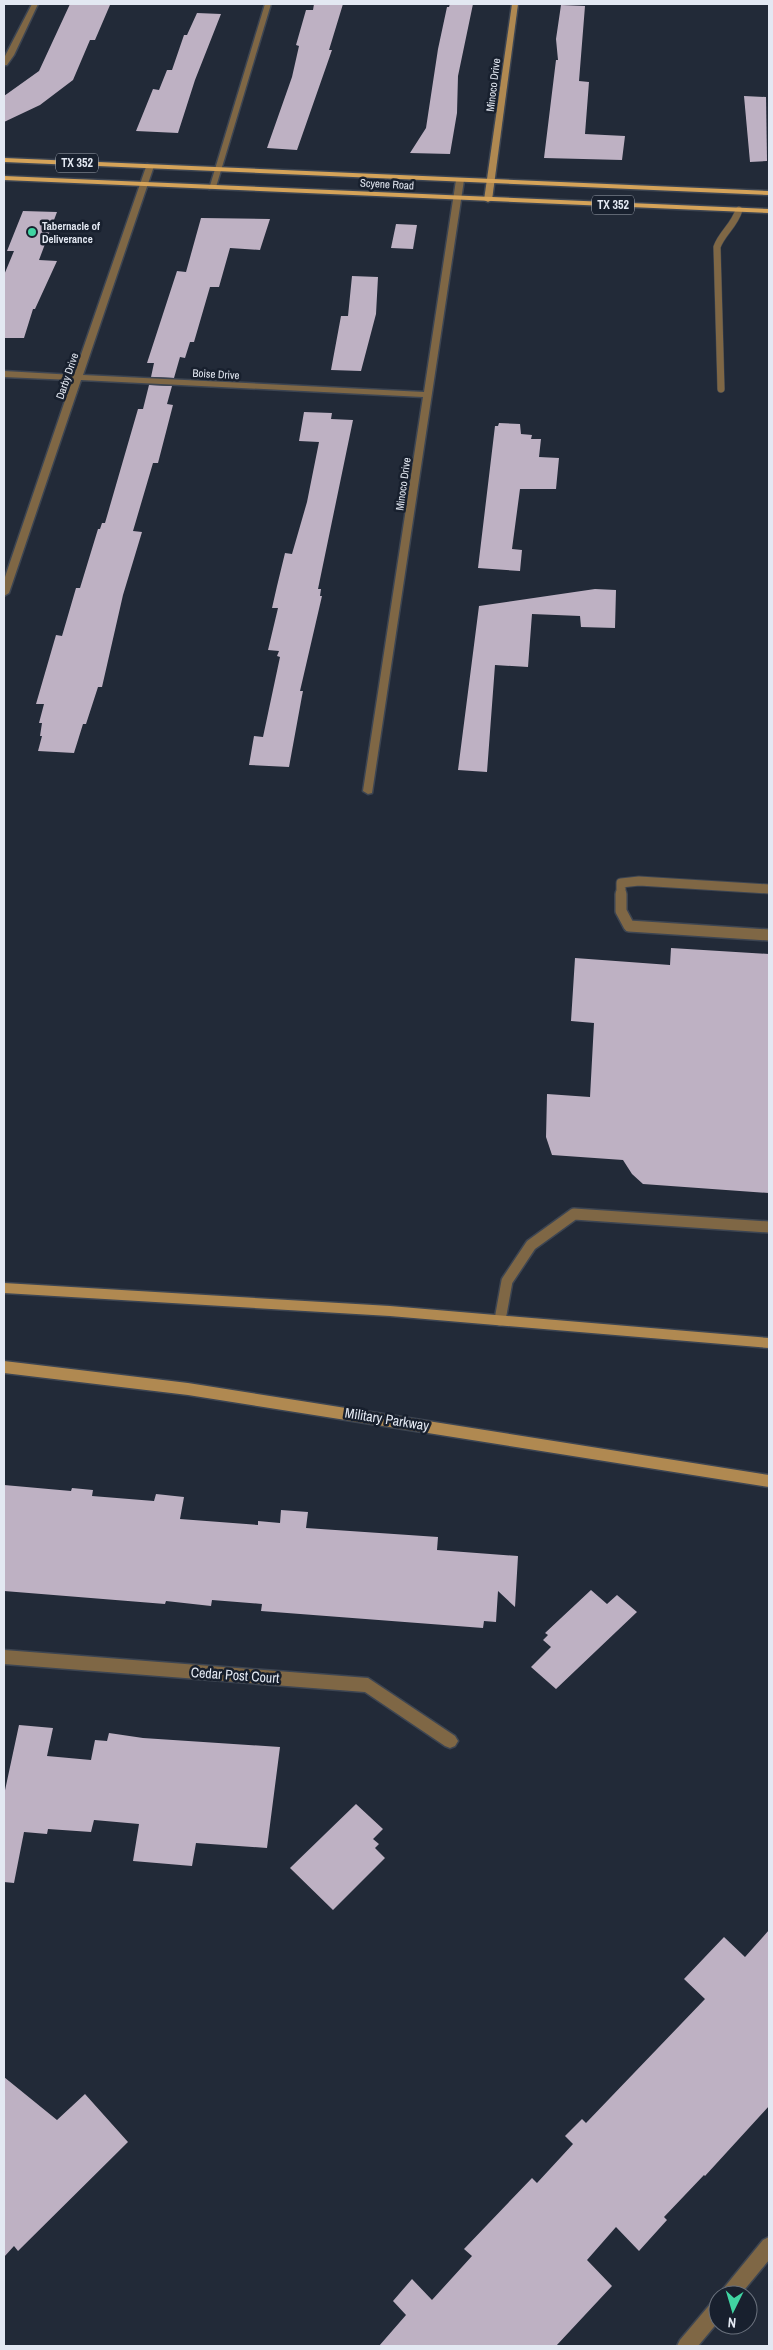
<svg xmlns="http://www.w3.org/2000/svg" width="773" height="2350" viewBox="0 0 773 2350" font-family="'Archivo Narrow',sans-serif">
	<rect width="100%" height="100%" fill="#222a38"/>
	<g fill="#beb1c3">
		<path d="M 70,4 L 110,5 L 95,40 L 90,40 L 73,80 L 40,105 L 4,122 L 4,96 L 39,71 Z"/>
		<path d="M 314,4 L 343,4 L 329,50 L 332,50 L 297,150 L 267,148 L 292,77 L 299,46 L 296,45 L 306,10 L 313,10 Z"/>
		<path d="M 450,4 L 473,4 L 458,76 L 457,113 L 450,154 L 410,153 L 426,128 L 438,49 L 447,7 L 449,7 Z"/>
		<path d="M 561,5 L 585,6 L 579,81 L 589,82 L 585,134 L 625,136 L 622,160 L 544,158 L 556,60 L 558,60 L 556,39 Z"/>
		<path d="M 197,13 L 221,14 L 195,80 L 178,133 L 136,131 L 153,89 L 159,90 L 167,70 L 172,70 L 184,35 L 187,35 Z"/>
		<path d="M 744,96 L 766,97 L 767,161 L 750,162 Z"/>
		<path d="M 23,211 L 57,212 L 39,260 L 57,261 L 35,309 L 33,309 L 24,338 L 4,338 L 4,275 L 14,251 L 7,251 Z"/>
		<path d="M 201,218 L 270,219 L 260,250 L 230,248 L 219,287 L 210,287 L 194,342 L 190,342 L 185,358 L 180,357 L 174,378 L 151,377 L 154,363 L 147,363 L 177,271 L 186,272 Z"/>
		<path d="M 396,224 L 417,225 L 413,249 L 391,248 Z"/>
		<path d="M 352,276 L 378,277 L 376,314 L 361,371 L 331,370 L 341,316 L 348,316 Z"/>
		<path d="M 149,385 L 172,386 L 167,404 L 173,405 L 158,463 L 153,463 L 133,531 L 142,532 L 123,595 L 102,687 L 98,687 L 86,724 L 83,724 L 74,753 L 38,751 L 42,736 L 40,736 L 42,723 L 39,723 L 44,704 L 36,704 L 56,635 L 62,636 L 76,588 L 80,588 L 98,529 L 100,529 L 102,523 L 105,523 L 138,409 L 143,409 Z"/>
		<path d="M 304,412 L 332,413 L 331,419 L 353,420 L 318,589 L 321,589 L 320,596 L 322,596 L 300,691 L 303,691 L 302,696 L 289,767 L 249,765 L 254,736 L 263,737 L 280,657 L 277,656 L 279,651 L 268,650 L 278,608 L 272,608 L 277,586 L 285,553 L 292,554 L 307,502 L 319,442 L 299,441 Z"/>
		<path d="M 499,423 L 520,424 L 521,434 L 532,435 L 531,439 L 541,439 L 539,457 L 559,458 L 556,489 L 520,489 L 512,549 L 522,550 L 520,571 L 478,568 L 495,426 L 498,426 Z"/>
		<path d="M 595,589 L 616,590 L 615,628 L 581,627 L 580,616 L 532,614 L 528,667 L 495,665 L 487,772 L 458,770 L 479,606 Z"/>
		<path d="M 671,948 L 769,954 L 769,1193 L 643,1184 L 632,1174 L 623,1160 L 552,1155 L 546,1137 L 547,1094 L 590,1097 L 594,1023 L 571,1021 L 575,958 L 670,965 Z"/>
		<path d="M 4,1485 L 71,1491 L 72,1488 L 93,1490 L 92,1496 L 154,1501 L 156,1494 L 184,1497 L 180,1519 L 258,1525 L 258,1521 L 280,1523 L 281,1510 L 308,1512 L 306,1528 L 438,1537 L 437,1550 L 518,1556 L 515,1607 L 498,1591 L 496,1622 L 484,1621 L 483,1628 L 261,1611 L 262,1604 L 212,1600 L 211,1606 L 166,1601 L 165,1604 L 4,1591 Z"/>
		<path d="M 591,1590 L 607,1604 L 617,1595 L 637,1612 L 556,1689 L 531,1667 L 551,1647 L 543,1640 L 548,1635 L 545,1633 Z"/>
		<path d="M 19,1725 L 53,1728 L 47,1756 L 91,1760 L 95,1740 L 107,1741 L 109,1733 L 143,1738 L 280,1747 L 267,1848 L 196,1843 L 192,1866 L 133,1861 L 139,1824 L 94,1820 L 91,1832 L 48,1829 L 47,1834 L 24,1832 L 14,1883 L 4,1882 L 4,1795 Z"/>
		<path d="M 356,1804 L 383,1829 L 373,1839 L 379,1844 L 375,1848 L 385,1858 L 333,1910 L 290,1868 Z"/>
		<path d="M 769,1930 L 769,2106 L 705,2176 L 704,2175 L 664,2217 L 667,2220 L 639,2251 L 616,2227 L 587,2260 L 612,2286 L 556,2346 L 379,2346 L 406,2315 L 393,2301 L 412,2279 L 432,2300 L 472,2256 L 464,2249 L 532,2178 L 537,2183 L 573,2144 L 565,2136 L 582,2119 L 586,2123 L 705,1999 L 684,1979 L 724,1937 L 745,1957 Z"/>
		<path d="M 4,2077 L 57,2120 L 85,2094 L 128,2142 L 18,2251 L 14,2246 L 4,2257 Z"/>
	</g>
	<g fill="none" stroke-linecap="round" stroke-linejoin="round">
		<defs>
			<path id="lane-far2" d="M 721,389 L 717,247 C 722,233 734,226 739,210"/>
			<path id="lane-far1" d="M 621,895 L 621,883 L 639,881 L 769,889"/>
			<g id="lane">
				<path d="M 621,894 L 621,911 L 629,926 L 769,935"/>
				<path d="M 500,1320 L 507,1281 L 531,1245 L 574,1214 L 769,1227"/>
			</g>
			<g id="street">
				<path d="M 32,4 L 38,4 L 14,55 L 7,65 L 4,65 L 4,58 Z"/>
				<path d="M 265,4 L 271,4 L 216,187 L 209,189 Z"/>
				<path d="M 147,164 L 154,166 L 83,375 L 424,392 L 456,180 L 460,178 L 464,180 L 372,793 L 368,794 L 363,791 L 423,397 L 81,380 L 9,593 L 4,596 L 4,580 L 72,380 L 4,377 L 4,371 L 74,375 Z"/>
				<path d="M 4,1650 L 368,1678 L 455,1736 L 458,1741 L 455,1746 L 450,1748 L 445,1746 L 365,1692 L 4,1664 Z"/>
				<path d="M 769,2237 L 769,2260 L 740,2295 L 720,2295 L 723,2289 L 763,2240 Z"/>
				<path d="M 718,2299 L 718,2322 L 698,2346 L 677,2346 L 680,2340 L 712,2302 Z"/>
			</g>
			<g id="secondary">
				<path d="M 512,4 L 518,4 L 492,200 L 488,202 L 484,200 Z"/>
				<path d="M 4,1283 L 390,1306 L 769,1338 L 769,1348 L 390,1316 L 4,1293 Z"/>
				<path d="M 4,1361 L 188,1383 L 769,1475 L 769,1487 L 188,1395 L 4,1373 Z"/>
			</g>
			<g id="primary">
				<path d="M 4,158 L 769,191 L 769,195 L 4,162 Z"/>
				<path d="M 4,176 L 769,209 L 769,213 L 4,180 Z"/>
			</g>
		</defs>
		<use href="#lane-far2" stroke="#3d4552" stroke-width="8"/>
		<use href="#lane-far1" stroke="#3d4552" stroke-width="11"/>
		<use href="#lane" stroke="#3d4552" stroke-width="14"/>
		<use href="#street" stroke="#3d4552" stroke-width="3"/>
		<use href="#secondary" stroke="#3d4552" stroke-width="3"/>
		<use href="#primary" stroke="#3d4552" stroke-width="3"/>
		<use href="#lane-far2" stroke="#7f6745" stroke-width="7"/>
		<use href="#lane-far1" stroke="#7f6745" stroke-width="9"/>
		<use href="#lane" stroke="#7f6745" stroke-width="11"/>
		<use href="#street" fill="#7f6745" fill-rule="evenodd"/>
		<use href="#secondary" fill="#b08951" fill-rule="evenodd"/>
		<use href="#primary" fill="#d5a359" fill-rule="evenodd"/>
	</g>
	<circle fill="#40d4a2" stroke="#18202e" stroke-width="2" cx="32" cy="232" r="5"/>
	<g text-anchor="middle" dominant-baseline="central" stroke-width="5" stroke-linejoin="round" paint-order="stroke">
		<g font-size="11" fill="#e3e8f2" stroke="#18202e">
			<text transform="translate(493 85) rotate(-83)">Minoco Drive</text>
			<text transform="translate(387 184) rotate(3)">Scyene Road</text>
			<text transform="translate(216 374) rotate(3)">Boise Drive</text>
			<text transform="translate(67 376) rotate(-71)">Darby Drive</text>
			<text transform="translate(403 484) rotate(-82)">Minoco Drive</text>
		</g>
		<g font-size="11" font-weight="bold" fill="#e3e8f2" stroke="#18202e" text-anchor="start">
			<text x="42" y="226">Tabernacle of<tspan x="42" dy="13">Deliverance</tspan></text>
		</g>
		<g fill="#18202e" stroke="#a6acb7" stroke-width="1">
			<rect x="56" y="153.5" width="42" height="19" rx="4"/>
			<rect x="592" y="195.5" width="42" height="19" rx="4"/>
		</g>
		<g font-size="12" font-weight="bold" fill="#e3e8f2">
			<text x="77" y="163">TX 352</text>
			<text x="613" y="205">TX 352</text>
		</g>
		<g font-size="14" fill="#e3e8f2" stroke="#18202e">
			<text transform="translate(387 1419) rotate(9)">Military Parkway</text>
			<text transform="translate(235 1675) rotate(4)">Cedar Post Court</text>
		</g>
	</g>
	<rect width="773" height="2350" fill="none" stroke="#e3e8f2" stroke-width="10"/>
	<g transform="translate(733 2310) rotate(185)"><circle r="24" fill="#18202e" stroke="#69707c"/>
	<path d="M0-4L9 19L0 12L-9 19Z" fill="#40d4a2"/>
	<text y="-8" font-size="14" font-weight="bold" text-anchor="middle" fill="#e3e8f2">N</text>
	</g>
</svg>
